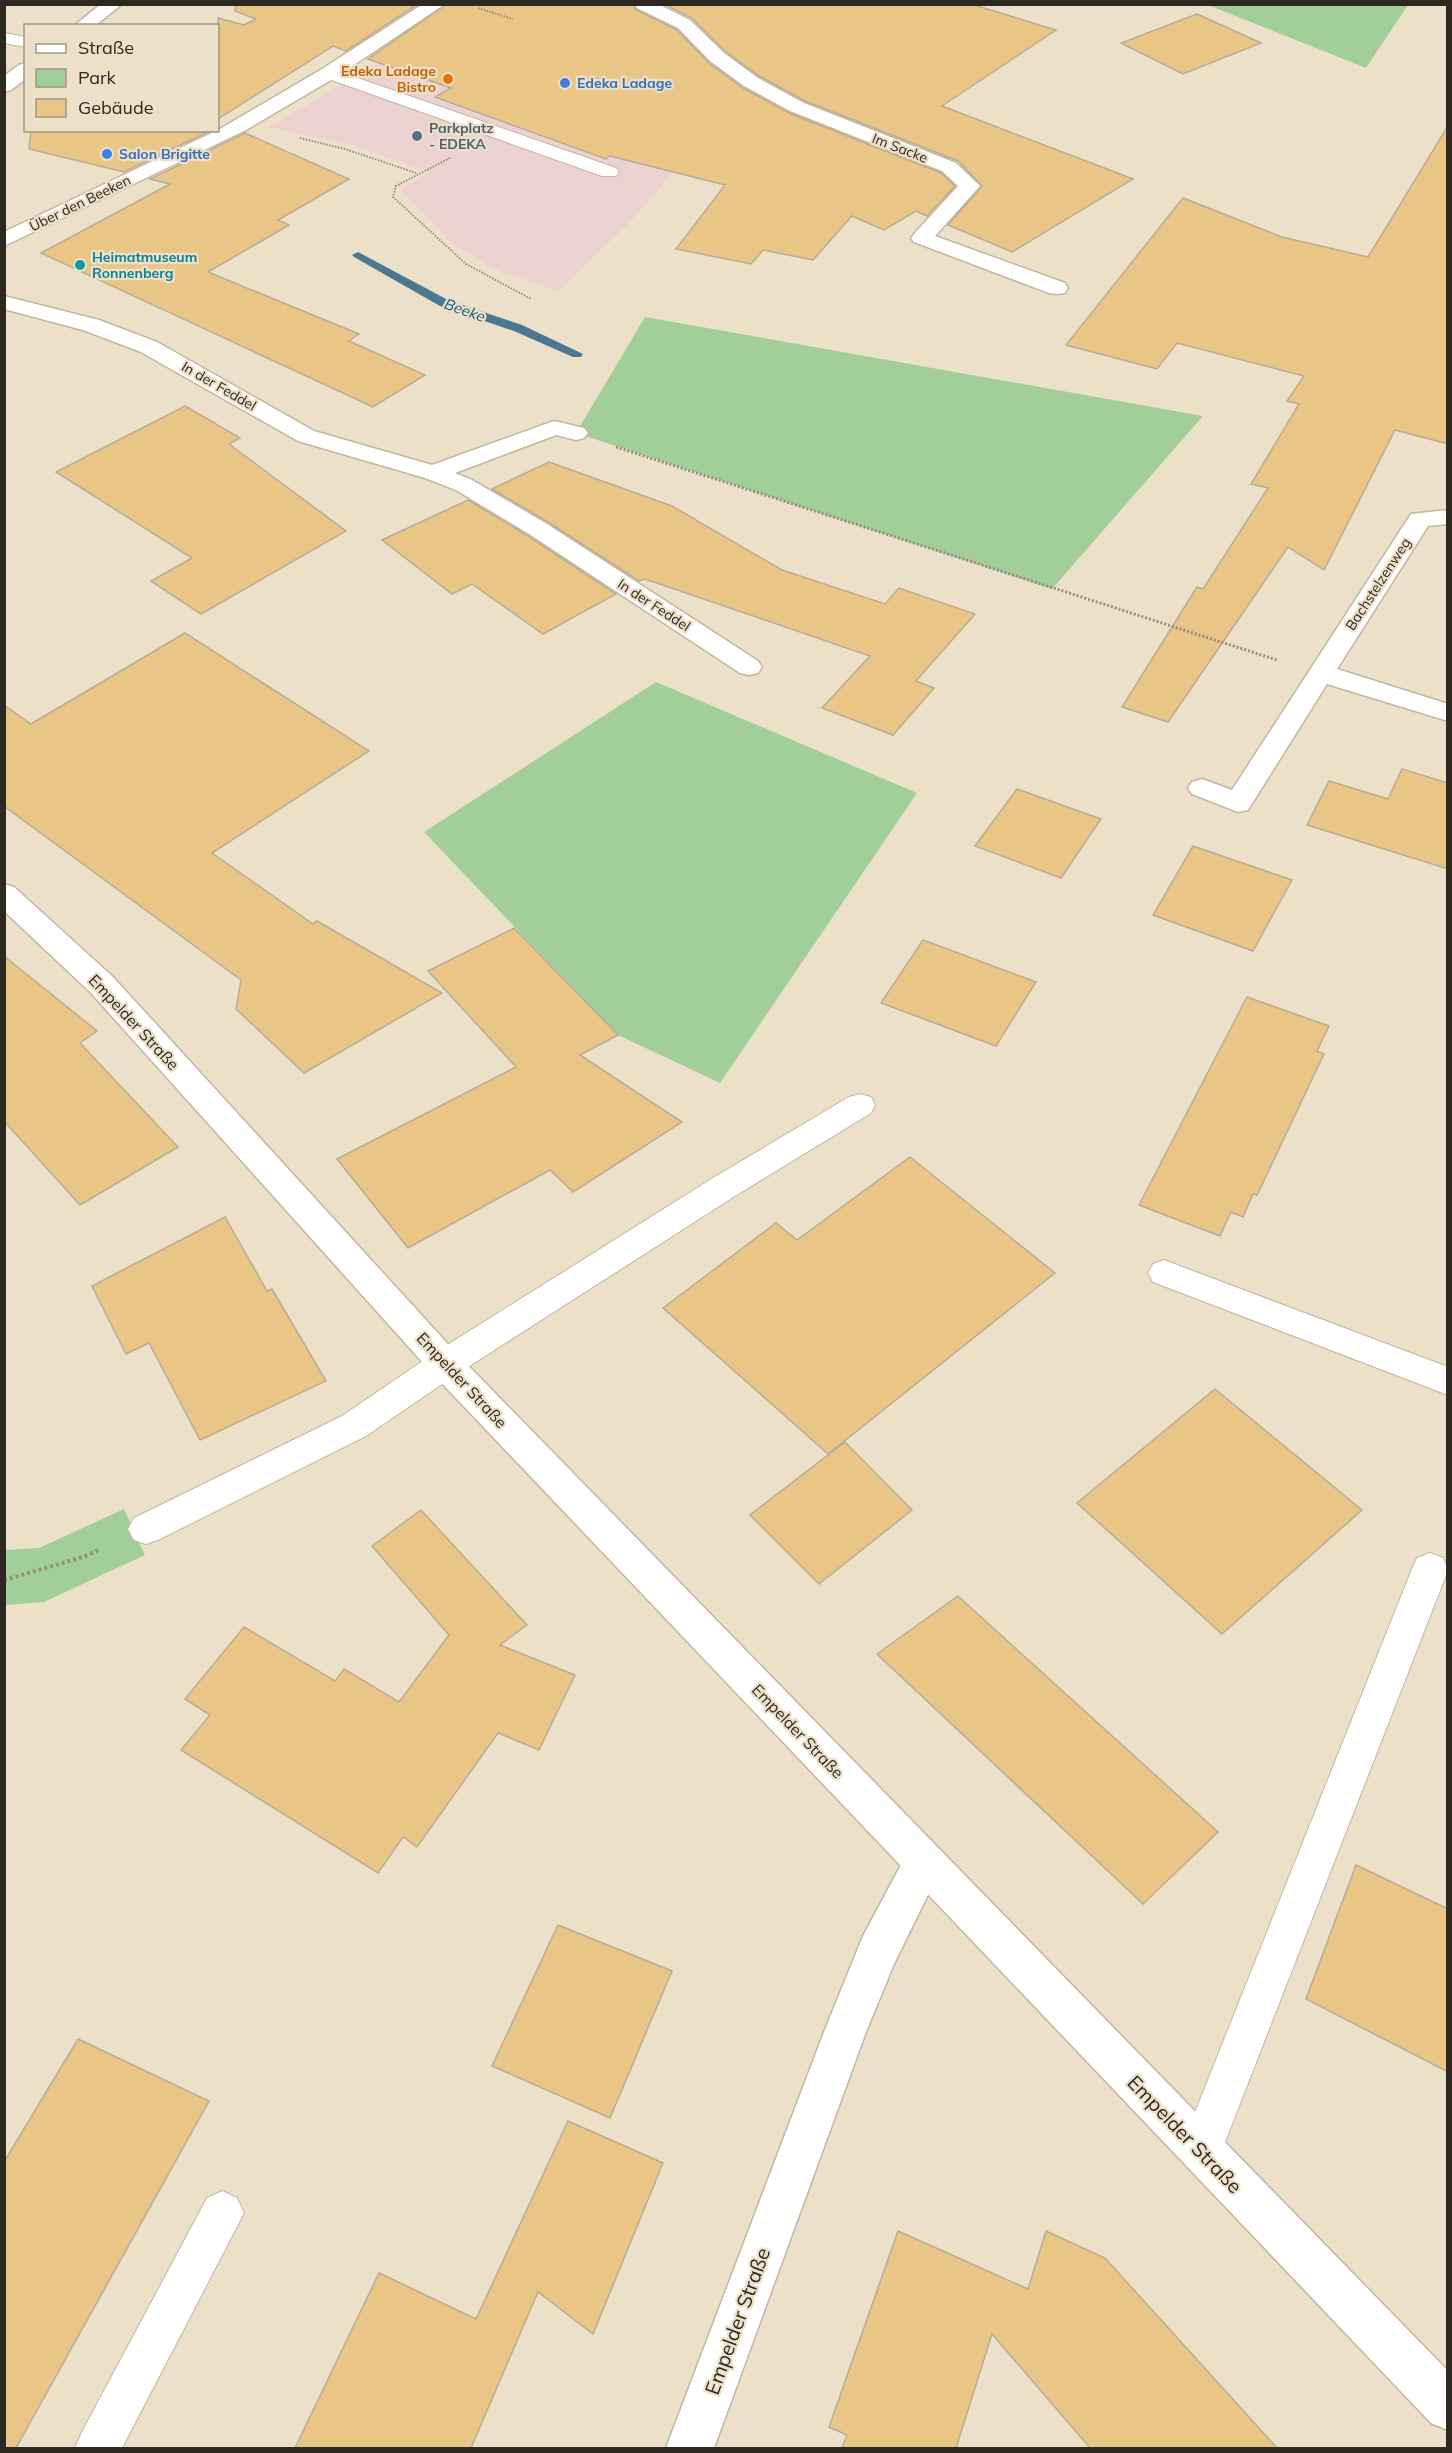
<svg xmlns="http://www.w3.org/2000/svg" width="1452" height="2453" viewBox="0 0 1452 2453" font-family="Mulish,sans-serif">
	<rect width="100%" height="100%" fill="#ede0c9"/>
	<path fill="#ebd1cf" d="M 472,9 L 685,159 L 630,222 L 558,291 L 497,270 L 453,244 L 401,190 L 430,172 L 351,145 L 269,127 Z"/>
	<g fill="#a2ce99">
		<path d="M 1208,5 L 1408,5 L 1366,68 Z"/>
		<path d="M 645,317 L 1203,416 L 1052,589 L 576,433 Z"/>
		<path d="M 656,682 L 917,793 L 720,1083 L 618,1035 L 424,832 Z"/>
		<path d="M 124,1509 L 145,1555 L 44,1602 L 5,1605 L 5,1550 L 39,1548 Z"/>
	</g>
	<g fill="none" stroke-linecap="round" stroke-linejoin="round">
		<path fill="#4c7792" fill-rule="evenodd" d="M 358,252 L 448,300 L 522,325 L 583,354 L 581,357 L 573,357 L 514,331 L 440,306 L 354,257 L 352,255 Z"/>
	</g>
	<g fill="#e9c586" stroke="#b9ac96" stroke-width="1.5">
		<path d="M 236,4 L 418,4 L 346,51 L 333,46 L 218,119 L 218,18 L 244,25 L 256,19 L 235,11 Z"/>
		<path d="M 447,4 L 632,4 L 636,10 L 677,30 L 709,63 L 743,88 L 789,113 L 941,173 L 955,186 L 927,216 L 916,211 L 884,230 L 852,216 L 813,260 L 763,250 L 751,264 L 676,249 L 725,185 L 610,156 L 606,159 L 435,97 L 451,88 L 368,59 Z"/>
		<path d="M 664,4 L 971,4 L 1056,30 L 942,106 L 1133,179 L 1012,252 L 948,225 L 982,186 L 958,161 L 805,101 L 759,76 L 725,51 L 692,18 Z"/>
		<path d="M 1197,14 L 1261,43 L 1183,74 L 1121,43 Z"/>
		<path d="M 1448,126 L 1448,444 L 1395,430 L 1324,570 L 1288,547 L 1168,722 L 1122,707 L 1197,587 L 1203,589 L 1268,488 L 1251,484 L 1299,404 L 1287,401 L 1304,376 L 1177,343 L 1157,369 L 1066,345 L 1183,198 L 1282,237 L 1368,257 Z"/>
		<path d="M 31,130 L 212,130 L 124,172 L 29,149 Z"/>
		<path d="M 245,133 L 349,179 L 278,220 L 289,225 L 208,272 L 359,334 L 349,341 L 425,375 L 373,407 L 41,253 L 170,184 L 150,179 Z"/>
		<path d="M 185,406 L 240,438 L 229,444 L 346,531 L 201,614 L 151,581 L 192,558 L 56,472 Z"/>
		<path d="M 549,462 L 672,506 L 782,570 L 885,604 L 899,588 L 975,614 L 916,681 L 934,688 L 893,735 L 822,708 L 870,656 L 645,579 L 639,581 L 548,522 L 492,489 Z"/>
		<path d="M 468,500 L 528,536 L 616,594 L 543,634 L 472,584 L 452,594 L 382,540 Z"/>
		<path d="M 185,633 L 369,751 L 212,853 L 313,924 L 317,921 L 442,993 L 304,1073 L 236,1009 L 241,980 L 4,806 L 4,705 L 31,724 Z"/>
		<path d="M 1402,769 L 1448,783 L 1448,869 L 1307,825 L 1329,781 L 1388,799 Z"/>
		<path d="M 1017,789 L 1101,819 L 1061,878 L 975,846 Z"/>
		<path d="M 1193,846 L 1292,880 L 1253,951 L 1153,915 Z"/>
		<path d="M 514,928 L 618,1035 L 580,1055 L 682,1122 L 573,1192 L 550,1170 L 408,1248 L 337,1159 L 516,1067 L 428,971 Z"/>
		<path d="M 923,940 L 1036,982 L 996,1046 L 881,1003 Z"/>
		<path d="M 4,956 L 97,1031 L 80,1043 L 178,1147 L 80,1205 L 4,1121 Z"/>
		<path d="M 1247,997 L 1329,1026 L 1317,1051 L 1324,1054 L 1257,1195 L 1253,1194 L 1243,1217 L 1231,1212 L 1220,1236 L 1139,1205 Z"/>
		<path d="M 910,1157 L 1055,1273 L 828,1454 L 663,1308 L 776,1223 L 797,1240 Z"/>
		<path d="M 225,1217 L 267,1291 L 272,1289 L 326,1381 L 200,1440 L 149,1343 L 126,1354 L 92,1286 Z"/>
		<path d="M 1215,1389 L 1362,1510 L 1222,1634 L 1077,1503 Z"/>
		<path d="M 845,1442 L 912,1510 L 819,1584 L 750,1515 Z"/>
		<path d="M 421,1510 L 527,1625 L 500,1645 L 575,1675 L 539,1750 L 498,1733 L 417,1847 L 403,1837 L 378,1873 L 181,1750 L 210,1715 L 185,1699 L 244,1627 L 335,1681 L 344,1669 L 399,1702 L 449,1635 L 372,1546 Z"/>
		<path d="M 958,1596 L 1218,1832 L 1143,1904 L 877,1654 Z"/>
		<path d="M 1356,1865 L 1448,1909 L 1448,2072 L 1306,1999 Z"/>
		<path d="M 558,1925 L 672,1971 L 610,2118 L 492,2066 Z"/>
		<path d="M 78,2039 L 209,2101 L 16,2448 L 4,2448 L 4,2162 Z"/>
		<path d="M 568,2121 L 663,2163 L 593,2334 L 538,2292 L 471,2448 L 295,2448 L 379,2273 L 476,2319 Z"/>
		<path d="M 898,2231 L 1028,2289 L 1046,2231 L 1105,2258 L 1277,2448 L 1090,2448 L 992,2334 L 956,2448 L 842,2448 L 847,2435 L 829,2427 Z"/>
	</g>
	<g fill="none" stroke-linecap="round" stroke-linejoin="round">
		<defs>
			<g id="service">
				<path d="M 4,33 L 26,37 L 26,47 L 4,43 Z"/>
				<path d="M 329,68 L 616,168 L 619,172 L 616,176 L 602,176 L 323,77 L 320,73 L 323,69 Z"/>
				<path d="M 860,1094 L 871,1097 L 875,1105 L 871,1113 L 735,1196 L 457,1374 L 366,1436 L 158,1540 L 146,1544 L 134,1540 L 128,1529 L 134,1518 L 342,1416 L 433,1354 L 713,1178 L 849,1097 Z"/>
				<path d="M 1164,1260 L 1448,1367 L 1448,1395 L 1153,1282 L 1148,1273 L 1153,1264 Z"/>
				<path d="M 1430,1553 L 1443,1558 L 1448,1570 L 1222,2150 L 1216,2165 L 1201,2171 L 1186,2165 L 1180,2150 L 1412,1569 L 1417,1558 Z"/>
				<path d="M 222,2191 L 237,2198 L 244,2213 L 122,2448 L 75,2448 L 82,2432 L 207,2198 Z"/>
			</g>
			<g id="minor">
				<path d="M 101,4 L 122,4 L 95,26 L 74,26 Z"/>
				<path d="M 634,4 L 658,4 L 690,20 L 724,53 L 758,78 L 804,103 L 956,163 L 980,186 L 935,236 L 1065,283 L 1068,288 L 1065,293 L 1057,294 L 1049,293 L 914,242 L 911,238 L 914,234 L 958,186 L 942,171 L 790,111 L 744,86 L 710,61 L 678,28 L 637,8 Z"/>
				<path d="M 26,63 L 26,79 L 11,90 L 4,92 L 4,76 L 19,65 Z"/>
				<path d="M 4,296 L 99,320 L 157,342 L 314,431 L 432,465 L 554,421 L 584,428 L 588,433 L 584,438 L 576,440 L 556,435 L 455,473 L 472,480 L 547,524 L 758,661 L 762,667 L 758,673 L 749,675 L 740,673 L 529,534 L 456,490 L 425,478 L 298,441 L 141,352 L 83,330 L 4,309 Z"/>
				<path d="M 1448,510 L 1448,524 L 1428,526 L 1337,669 L 1448,704 L 1448,721 L 1327,684 L 1248,810 L 1238,812 L 1192,794 L 1188,788 L 1192,782 L 1202,779 L 1232,790 L 1411,514 Z"/>
				<path d="M 924,1842 L 938,1848 L 944,1862 L 894,1964 L 866,2032 L 714,2448 L 666,2448 L 824,2032 L 863,1936 L 910,1848 Z"/>
			</g>
			<g id="tertiary">
				<path d="M 423,4 L 445,4 L 336,77 L 246,130 L 4,246 L 4,232 L 218,130 L 322,69 Z"/>
				<path d="M 4,884 L 14,887 L 113,977 L 457,1354 L 1448,2371 L 1448,2430 L 1431,2423 L 433,1374 L 91,993 L 4,911 Z"/>
			</g>
		</defs>
		<use href="#service" stroke="#c3b6a0" stroke-width="2"/>
		<use href="#minor" stroke="#c3b6a0" stroke-width="3"/>
		<use href="#tertiary" stroke="#c3b6a0" stroke-width="3"/>
		<g stroke="#978e7e" stroke-width="2" stroke-dasharray="1.5 1.5" stroke-linecap="butt">
			<path d="M 478,8 L 513,19"/>
			<path d="M 300,138 L 345,149 L 416,173"/>
			<path d="M 450,158 L 396,186 L 393,197 L 466,264 L 531,299"/>
		</g>
		<path stroke="#978e7e" stroke-width="3" stroke-dasharray="2 2" stroke-linecap="butt" d="M 616,447 L 1277,660"/>
		<path stroke="#978e7e" stroke-width="4" stroke-dasharray="3 3" stroke-linecap="butt" d="M 4,1580 L 83,1557 L 101,1549"/>
		<use href="#service" fill="#fff" fill-rule="evenodd"/>
		<use href="#minor" fill="#fff" fill-rule="evenodd"/>
		<use href="#tertiary" fill="#fff" fill-rule="evenodd"/>
	</g>
	<circle fill="#e8710a" stroke="#ede0c9" stroke-width="2" cx="448" cy="79" r="6"/>
	<g fill="#3f7fe0" stroke="#ede0c9" stroke-width="2">
		<circle cx="565" cy="83" r="6"/>
		<circle cx="107" cy="154" r="6"/>
	</g>
	<circle fill="#5c6f8a" stroke="#ede0c9" stroke-width="2" cx="417" cy="136" r="6"/>
	<circle fill="#0f9aa8" stroke="#ede0c9" stroke-width="2" cx="80" cy="265" r="6"/>
	<g text-anchor="middle" dominant-baseline="central" stroke-width="4.5" stroke-linejoin="round" paint-order="stroke">
		<g font-size="14" font-weight="bold" fill="#c56008" stroke="#ede0c9" text-anchor="end">
			<text x="436" y="71">Edeka Ladage<tspan x="436" dy="16">Bistro</tspan></text>
		</g>
		<g font-size="14" font-weight="bold" fill="#366cbe" stroke="#ede0c9" text-anchor="start">
			<text x="577" y="83">Edeka Ladage</text>
			<text x="119" y="154">Salon Brigitte</text>
		</g>
		<g font-size="14" font-weight="bold" fill="#4e5e75" stroke="#ede0c9" text-anchor="start">
			<text x="429" y="128">Parkplatz<tspan x="429" dy="16">- EDEKA</tspan></text>
		</g>
		<g font-size="14" fill="#2d2820" stroke="#ede0c9">
			<text transform="translate(900 148) rotate(21)">Im Sacke</text>
			<text transform="translate(80 203) rotate(-26)">Über den Beeken</text>
			<text transform="translate(219 386) rotate(30)">In der Feddel</text>
			<text transform="translate(1378 584) rotate(-57)">Bachstelzenweg</text>
			<text transform="translate(654 605) rotate(33)">In der Feddel</text>
		</g>
		<g font-size="14" font-weight="bold" fill="#0d838f" stroke="#ede0c9" text-anchor="start">
			<text x="92" y="257">Heimatmuseum<tspan x="92" dy="16">Ronnenberg</tspan></text>
		</g>
		<g font-size="15" font-style="italic" fill="#035780" stroke="#ede0c9">
			<text transform="translate(465 310) rotate(20)">Beeke</text>
		</g>
		<g font-size="16" fill="#2d2820" stroke="#ede0c9">
			<text transform="translate(134 1022) rotate(47)">Empelder Straße</text>
			<text transform="translate(462 1380) rotate(47)">Empelder Straße</text>
			<text transform="translate(798 1731) rotate(46)">Empelder Straße</text>
		</g>
		<g font-size="20" fill="#2d2820" stroke="#ede0c9">
			<text transform="translate(1185 2134) rotate(46)">Empelder Straße</text>
			<text transform="translate(737 2321) rotate(-70)">Empelder Straße</text>
		</g>
	</g>
	<rect width="1452" height="2453" fill="none" stroke="#2d2820" stroke-width="12"/>
	<rect x="24" y="24" width="195" height="108" fill="#ede0c9" stroke="#a09685" stroke-width="1.5"/>
	<rect x="36" y="44" width="30" height="9" fill="#ffffff" stroke="#a09685" stroke-width="1.5"/>
	<text x="78" y="54" font-size="18" fill="#2d2820">Straße</text>
	<rect x="36" y="69" width="30" height="18" fill="#a2ce99" stroke="#a09685" stroke-width="1.5"/>
	<text x="78" y="84" font-size="18" fill="#2d2820">Park</text>
	<rect x="36" y="99" width="30" height="18" fill="#e9c586" stroke="#a09685" stroke-width="1.5"/>
	<text x="78" y="114" font-size="18" fill="#2d2820">Gebäude</text>
</svg>
